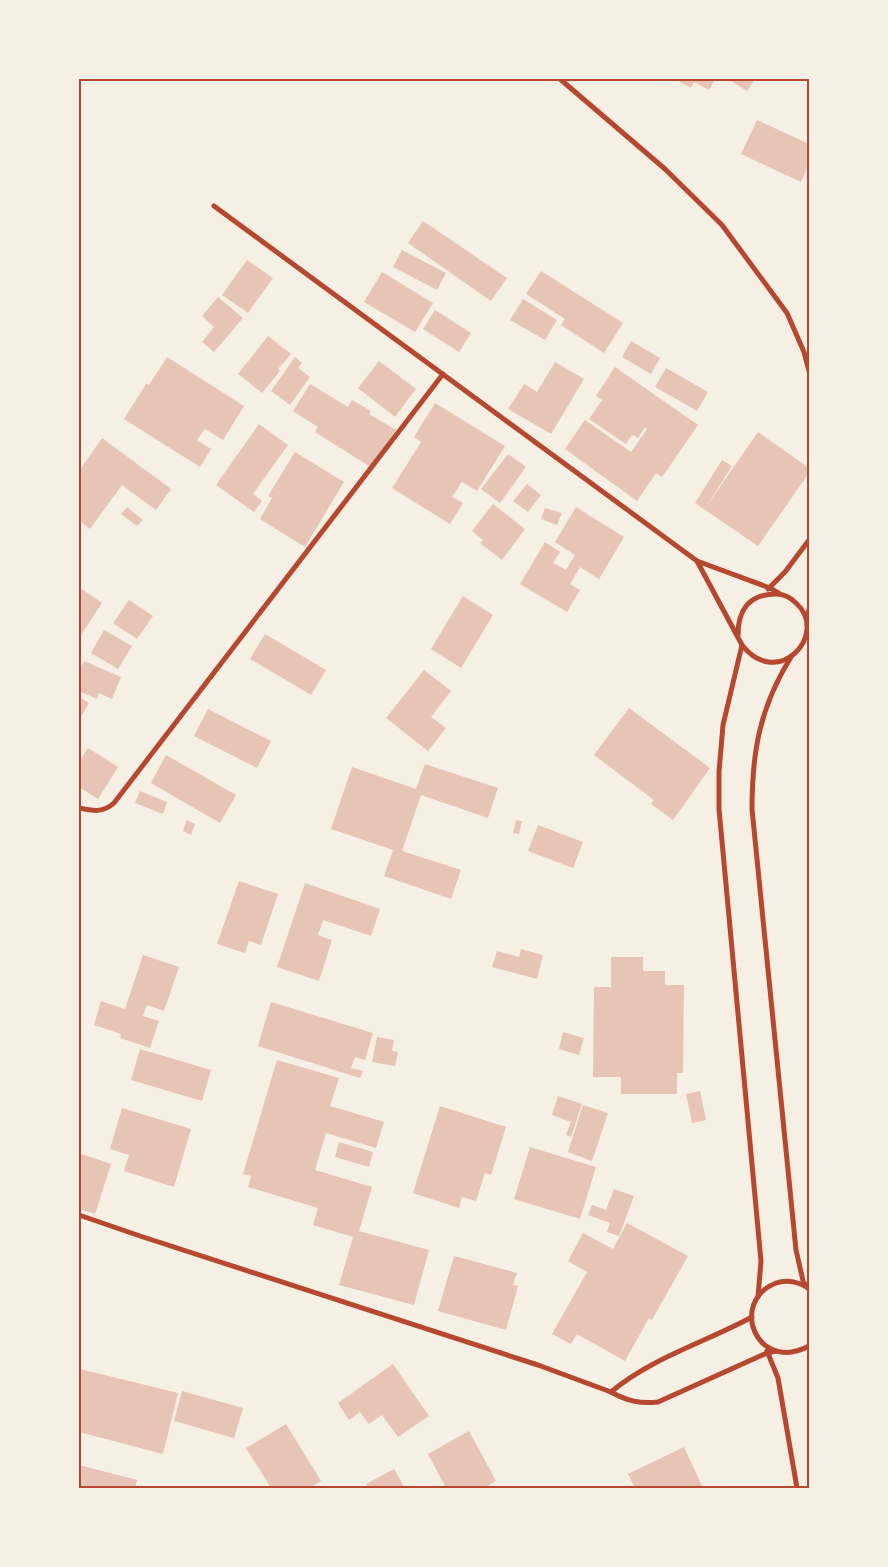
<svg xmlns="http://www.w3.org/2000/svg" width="888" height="1567" viewBox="0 0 888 1567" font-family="'PT Serif',serif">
	<rect width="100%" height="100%" fill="#f6efe4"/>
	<g fill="#e6c5b7">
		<path d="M 675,79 L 715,79 L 709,90 L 694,82 L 691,88 Z"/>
		<path d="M 728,79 L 755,79 L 747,91 Z"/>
		<path d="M 757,120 L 809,144 L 809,165 L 801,182 L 741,154 Z"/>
		<path d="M 423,221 L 507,278 L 491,301 L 408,243 Z"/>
		<path d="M 402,250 L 446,273 L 437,290 L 393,267 Z"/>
		<path d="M 247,260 L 273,278 L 248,313 L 222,295 Z"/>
		<path d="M 541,271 L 623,323 L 604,353 L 561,325 L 565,319 L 526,294 Z"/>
		<path d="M 382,272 L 433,303 L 415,332 L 364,302 Z"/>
		<path d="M 218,297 L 243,318 L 214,352 L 202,342 L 214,327 L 202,316 Z"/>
		<path d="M 523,299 L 557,320 L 545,340 L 510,320 Z"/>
		<path d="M 435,310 L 471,333 L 459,352 L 423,329 Z"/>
		<path d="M 268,336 L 291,354 L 278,369 L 280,371 L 262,393 L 238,374 Z"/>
		<path d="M 631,341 L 660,358 L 651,374 L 622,357 Z"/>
		<path d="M 167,357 L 244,406 L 223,440 L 205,429 L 197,440 L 211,449 L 200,467 L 124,419 L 146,384 L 149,385 Z"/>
		<path d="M 295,357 L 302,363 L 298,368 L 310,377 L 290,405 L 271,391 Z"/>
		<path d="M 379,361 L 416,389 L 395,417 L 358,388 Z"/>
		<path d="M 555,362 L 584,379 L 551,434 L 508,409 L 524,384 L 537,392 Z"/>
		<path d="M 615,367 L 698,425 L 662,477 L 656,473 L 637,501 L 565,449 L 585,420 L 631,452 L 647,429 L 645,427 L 638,438 L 632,435 L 626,444 L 589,419 L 602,400 L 596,396 Z"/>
		<path d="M 666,368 L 708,392 L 697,411 L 655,387 Z"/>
		<path d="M 310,384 L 348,407 L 352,400 L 371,411 L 369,414 L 396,430 L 372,468 L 315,432 L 318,427 L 293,411 Z"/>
		<path d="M 435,403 L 505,446 L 477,491 L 462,482 L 452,497 L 463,503 L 450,524 L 392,488 L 421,442 L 414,437 Z"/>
		<path d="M 259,424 L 288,445 L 253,494 L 262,501 L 254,512 L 216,485 Z"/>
		<path d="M 758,432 L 809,468 L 809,473 L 758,546 L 695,503 L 722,460 L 732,466 L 706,507 Z"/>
		<path d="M 102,438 L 171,489 L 156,510 L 122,485 L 90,529 L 79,520 L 79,471 Z"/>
		<path d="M 295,452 L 344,482 L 305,547 L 260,519 L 272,498 L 268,496 Z"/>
		<path d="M 508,454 L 526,467 L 500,503 L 481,489 Z"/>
		<path d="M 527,484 L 541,495 L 528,512 L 513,501 Z"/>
		<path d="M 493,504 L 525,529 L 502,560 L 480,543 L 483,540 L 472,531 Z"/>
		<path d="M 127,507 L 143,520 L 137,526 L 121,514 Z"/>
		<path d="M 576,507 L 624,537 L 599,579 L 580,567 L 570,584 L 580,590 L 567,612 L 520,584 L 545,542 L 560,552 L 553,563 L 566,570 L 575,555 L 555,542 Z"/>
		<path d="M 545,508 L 562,513 L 557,525 L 541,519 Z"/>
		<path d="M 79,587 L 102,603 L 79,638 Z"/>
		<path d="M 463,596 L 493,615 L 461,668 L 431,649 Z"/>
		<path d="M 129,600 L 153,616 L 137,639 L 113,623 Z"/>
		<path d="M 104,630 L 132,646 L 118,669 L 91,653 Z"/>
		<path d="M 265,634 L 326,670 L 311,695 L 250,659 Z"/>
		<path d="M 84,661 L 121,677 L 112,699 L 99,693 L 97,699 L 79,691 L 79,672 Z"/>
		<path d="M 424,670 L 451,691 L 431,717 L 446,728 L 428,751 L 386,718 Z"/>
		<path d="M 79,697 L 89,703 L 79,720 Z"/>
		<path d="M 629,708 L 710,768 L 673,820 L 651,804 L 654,800 L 594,755 Z"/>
		<path d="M 208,709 L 271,741 L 257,768 L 194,736 Z"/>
		<path d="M 88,748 L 118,767 L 98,799 L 79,787 L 79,762 Z"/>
		<path d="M 166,755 L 236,795 L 220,823 L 151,783 Z"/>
		<path d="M 425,764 L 498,788 L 488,818 L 421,795 L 402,851 L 461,870 L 451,899 L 384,876 L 393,850 L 331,829 L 352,767 L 416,789 Z"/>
		<path d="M 140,791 L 167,802 L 163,814 L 135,803 Z"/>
		<path d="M 187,820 L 195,824 L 191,835 L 183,831 Z"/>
		<path d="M 516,820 L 522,821 L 519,834 L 513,833 Z"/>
		<path d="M 538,825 L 583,842 L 573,868 L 528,851 Z"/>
		<path d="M 239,881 L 278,894 L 261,945 L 249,941 L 245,953 L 217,944 Z"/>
		<path d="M 305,883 L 380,909 L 371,936 L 323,920 L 318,935 L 332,940 L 319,981 L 277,967 Z"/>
		<path d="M 521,949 L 543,955 L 537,979 L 492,967 L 497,951 L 519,957 Z"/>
		<path d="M 143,955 L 179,967 L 164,1011 L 147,1005 L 143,1016 L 159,1021 L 150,1048 L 120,1038 L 121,1034 L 94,1025 L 101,1001 L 125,1009 Z"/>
		<path d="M 611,957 L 643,957 L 643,971 L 665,971 L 665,985 L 684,985 L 683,1073 L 677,1073 L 677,1094 L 621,1094 L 621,1077 L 593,1077 L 594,987 L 611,987 Z"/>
		<path d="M 271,1002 L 373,1033 L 365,1060 L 355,1057 L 351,1068 L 363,1071 L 360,1078 L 258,1046 Z"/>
		<path d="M 563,1032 L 584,1038 L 579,1055 L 559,1049 Z"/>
		<path d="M 377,1037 L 394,1040 L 392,1051 L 398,1052 L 395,1066 L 372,1062 Z"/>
		<path d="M 140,1049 L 211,1070 L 202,1101 L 131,1080 Z"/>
		<path d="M 277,1060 L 339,1078 L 330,1106 L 384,1122 L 376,1148 L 326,1133 L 315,1170 L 372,1187 L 359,1231 L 429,1250 L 414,1305 L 339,1285 L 353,1237 L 313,1225 L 318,1208 L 248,1187 L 251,1176 L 243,1174 Z"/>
		<path d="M 700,1091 L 706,1120 L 692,1123 L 686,1094 Z"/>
		<path d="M 558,1096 L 582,1104 L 571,1137 L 566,1135 L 571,1122 L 552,1115 Z"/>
		<path d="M 583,1105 L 608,1113 L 592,1161 L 568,1152 Z"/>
		<path d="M 440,1106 L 506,1127 L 491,1175 L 485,1173 L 476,1201 L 462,1197 L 459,1208 L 413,1193 Z"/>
		<path d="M 122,1108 L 191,1129 L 174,1187 L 124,1171 L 129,1155 L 110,1149 Z"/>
		<path d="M 339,1142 L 373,1152 L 369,1167 L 335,1157 Z"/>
		<path d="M 530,1147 L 596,1167 L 580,1219 L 514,1199 Z"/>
		<path d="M 79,1153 L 111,1164 L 95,1214 L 79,1209 Z"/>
		<path d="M 614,1189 L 634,1196 L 619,1236 L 607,1232 L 610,1223 L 588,1215 L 592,1205 L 606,1210 Z"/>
		<path d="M 627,1223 L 688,1256 L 652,1320 L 649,1318 L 625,1361 L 577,1334 L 571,1344 L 552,1334 L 587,1272 L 568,1261 L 583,1233 L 613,1249 Z"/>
		<path d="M 454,1256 L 517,1273 L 513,1285 L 518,1286 L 506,1330 L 438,1311 Z"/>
		<path d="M 393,1364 L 429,1416 L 398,1437 L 382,1415 L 369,1424 L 360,1412 L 349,1420 L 338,1403 Z"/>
		<path d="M 80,1369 L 178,1393 L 163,1454 L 79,1432 Z"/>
		<path d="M 182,1391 L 243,1408 L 234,1438 L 174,1421 Z"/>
		<path d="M 286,1424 L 321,1481 L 310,1488 L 271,1488 L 246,1448 Z"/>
		<path d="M 469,1431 L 496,1481 L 484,1488 L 446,1488 L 428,1454 Z"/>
		<path d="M 684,1447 L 703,1488 L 635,1488 L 628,1474 Z"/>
		<path d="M 79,1465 L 137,1480 L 135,1488 L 79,1488 Z"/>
		<path d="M 394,1469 L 405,1488 L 369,1488 L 366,1484 Z"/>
	</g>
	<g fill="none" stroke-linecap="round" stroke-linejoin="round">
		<g stroke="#b5482f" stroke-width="5">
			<path d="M 560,79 L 665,169 L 722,225 L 787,313 L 804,352 L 809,371"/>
			<path d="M 214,206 L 697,561"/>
			<path d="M 768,589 L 785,572 L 809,540"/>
			<path d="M 806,617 L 809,610"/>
			<path d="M 738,635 C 738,609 750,594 776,594 C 784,594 791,598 796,603 C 830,634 778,691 742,645 L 697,561 L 770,588 L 780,594"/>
			<path d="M 742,645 L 723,725 L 719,772 L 719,809 L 761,1261 L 758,1297"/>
			<path d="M 791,657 C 760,707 752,751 752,809 L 796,1250 L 804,1285 L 809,1284"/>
			<path d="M 79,808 C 93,811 103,813 114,803 L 443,374"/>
			<path d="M 79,1215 L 140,1236 L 538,1365 L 611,1392 C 627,1401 640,1404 658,1402 L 767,1353 L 776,1351"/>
			<path d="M 809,1289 C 800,1282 787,1279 776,1283 C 728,1302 757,1374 809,1346"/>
			<path d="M 767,1351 L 778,1378 L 797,1488"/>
			<path d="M 611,1392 C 651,1358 706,1342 752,1317"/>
		</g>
	</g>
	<rect width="888" height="1567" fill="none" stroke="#f6efe4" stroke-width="160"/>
	<rect x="80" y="80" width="728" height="1407" fill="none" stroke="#b5482f" stroke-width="2"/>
</svg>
